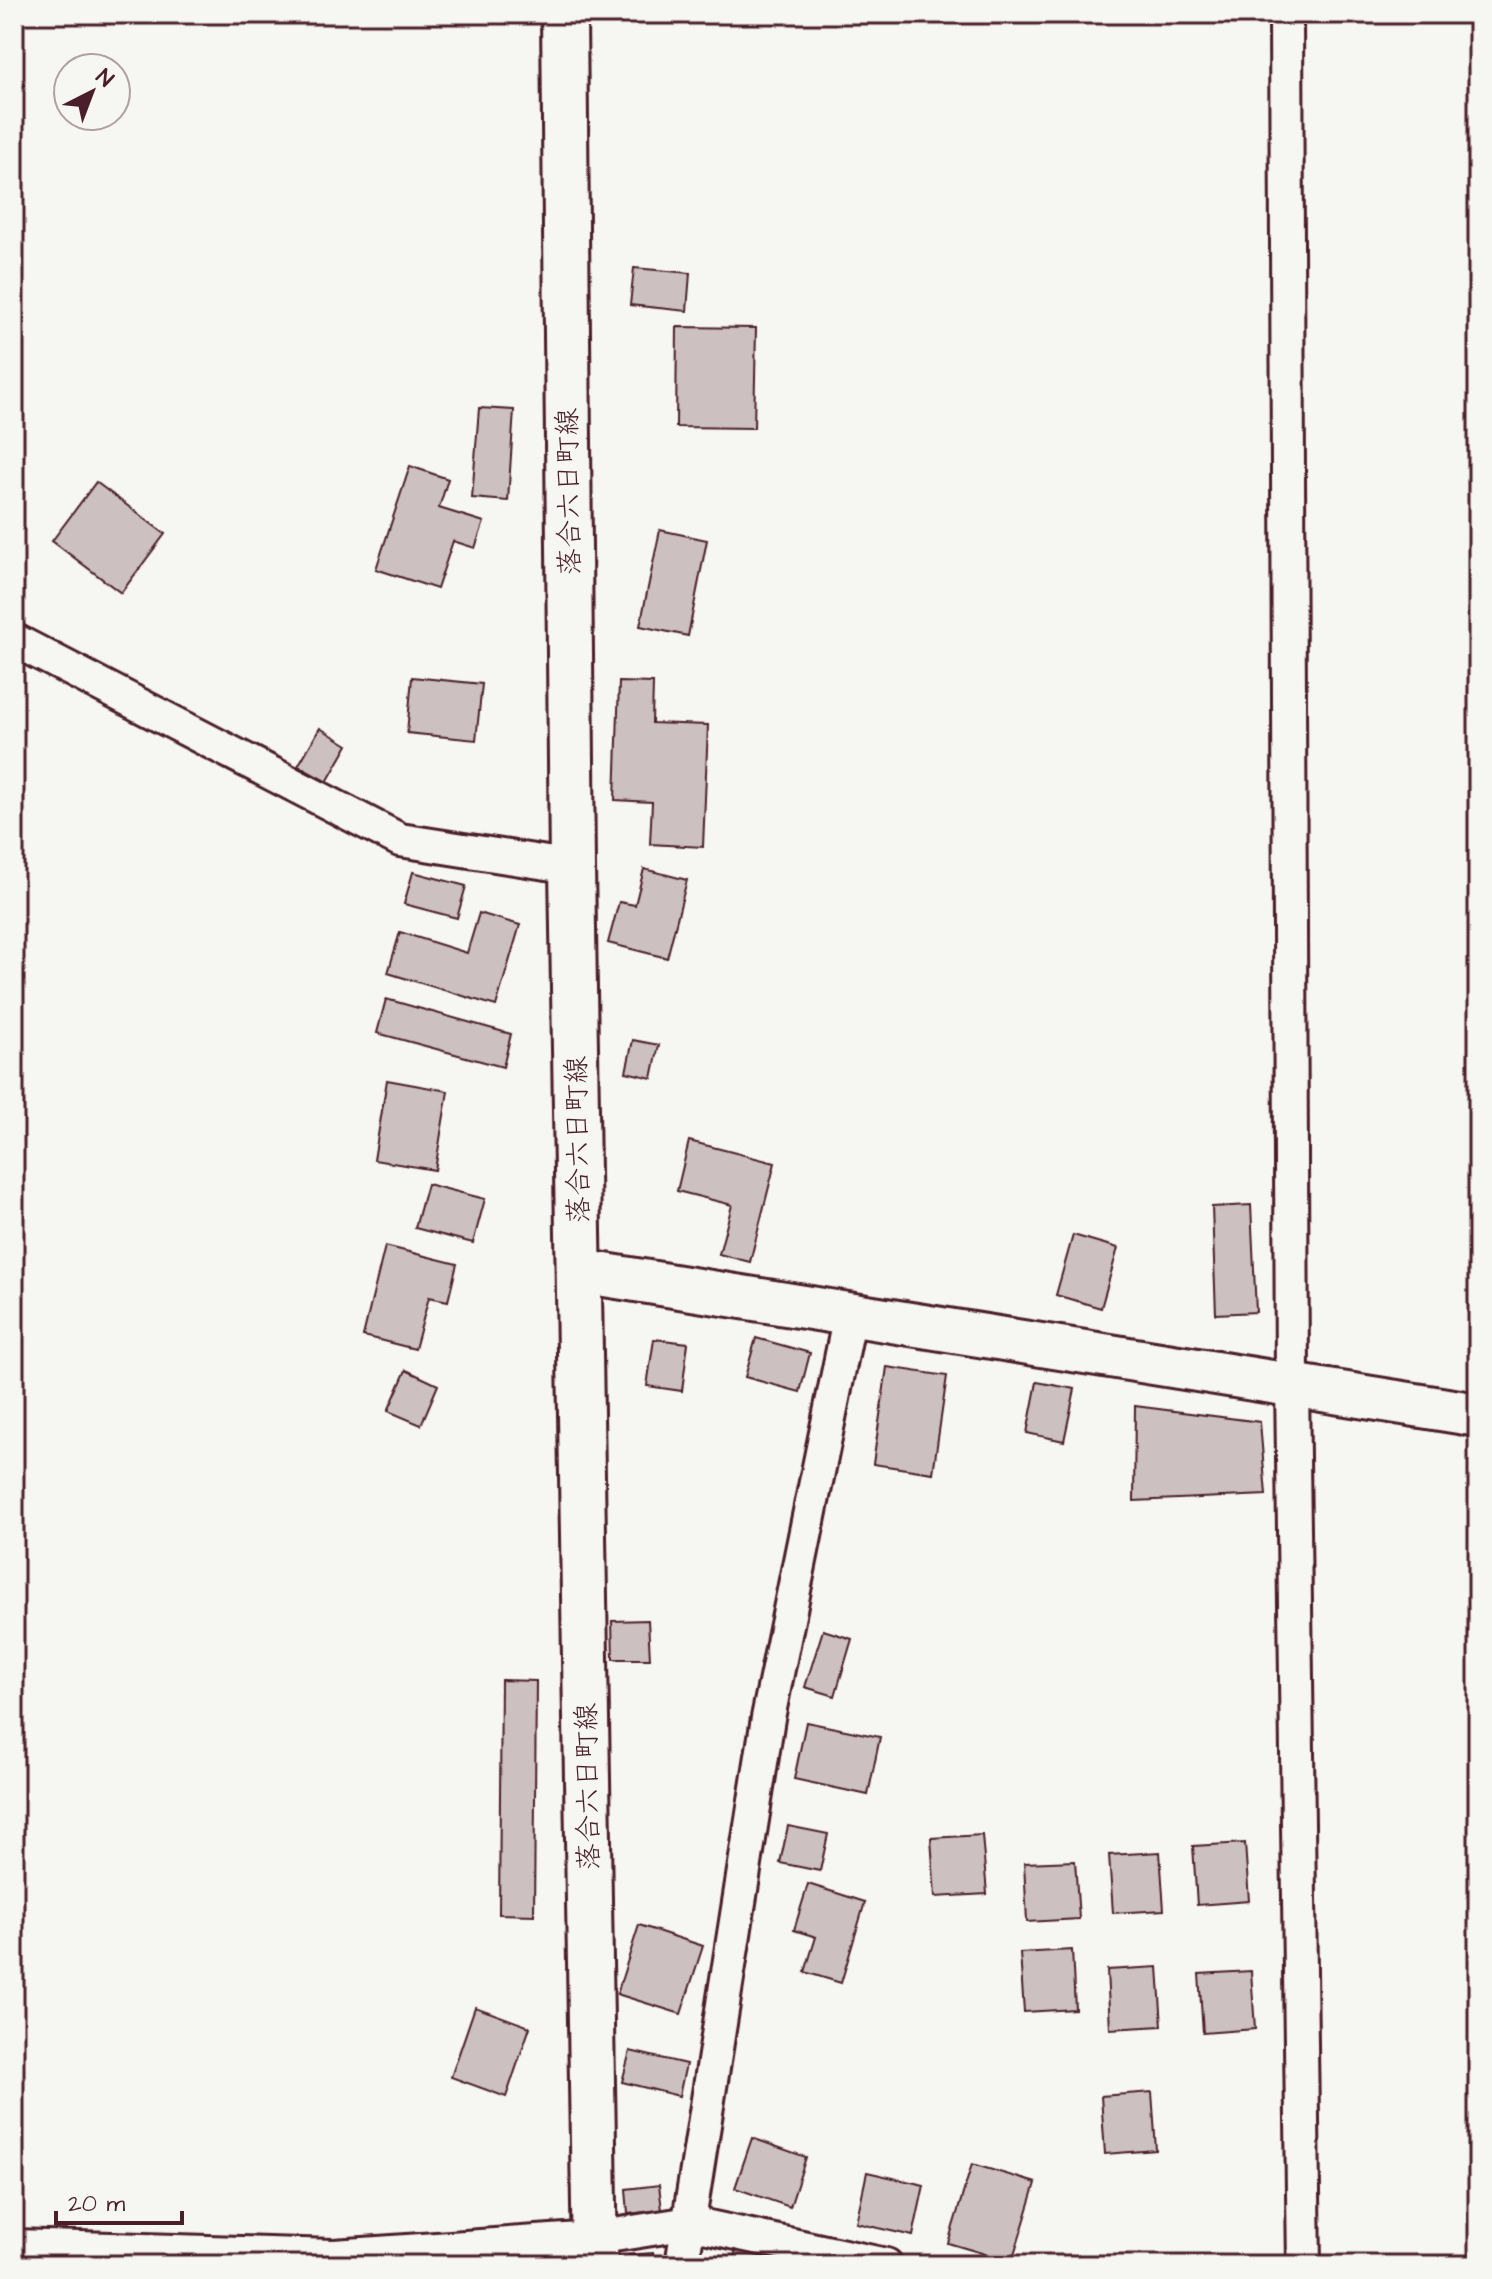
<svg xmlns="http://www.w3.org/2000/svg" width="1492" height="2279" viewBox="0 0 1492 2279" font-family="'Architects Daughter','Klee One',sans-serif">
	<rect width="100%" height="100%" fill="#f6f6f2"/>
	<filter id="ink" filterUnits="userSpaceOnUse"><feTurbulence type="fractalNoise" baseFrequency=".0125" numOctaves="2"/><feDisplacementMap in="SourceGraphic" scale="16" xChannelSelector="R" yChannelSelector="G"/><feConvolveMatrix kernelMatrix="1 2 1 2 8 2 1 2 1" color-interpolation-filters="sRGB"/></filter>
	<g filter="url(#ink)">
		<g fill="#ccc1c0" stroke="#4a1f2b" stroke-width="2">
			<path d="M 634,268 L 690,273 L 687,311 L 630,305 Z"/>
			<path d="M 677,327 L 756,328 L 754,428 L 676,427 Z"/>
			<path d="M 479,408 L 514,410 L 508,501 L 472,498 Z"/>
			<path d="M 410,466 L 448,479 L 439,508 L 484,522 L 475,548 L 453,541 L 437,589 L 376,569 Z"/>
			<path d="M 96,482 L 165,534 L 121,593 L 52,541 Z"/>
			<path d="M 660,530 L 707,540 L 688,636 L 640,626 Z"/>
			<path d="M 412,677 L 482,684 L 476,740 L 407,733 Z"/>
			<path d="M 619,682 L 653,683 L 652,723 L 708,725 L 703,847 L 650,844 L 652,802 L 615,800 Z"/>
			<path d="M 320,728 L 348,745 L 327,782 L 298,766 Z"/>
			<path d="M 644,869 L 687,880 L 667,958 L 608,943 L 619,902 L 635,905 Z"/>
			<path d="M 413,872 L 466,886 L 457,918 L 404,904 Z"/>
			<path d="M 479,913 L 520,925 L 496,1006 L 388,973 L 400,932 L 467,953 Z"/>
			<path d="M 386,999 L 511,1034 L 503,1067 L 377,1033 Z"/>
			<path d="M 633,1040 L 659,1045 L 652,1078 L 626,1072 Z"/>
			<path d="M 387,1080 L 448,1091 L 435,1170 L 374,1160 Z"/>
			<path d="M 689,1141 L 775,1163 L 750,1262 L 719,1254 L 732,1205 L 677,1191 Z"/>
			<path d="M 427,1184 L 485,1199 L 473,1243 L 415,1228 Z"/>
			<path d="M 1251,1205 L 1256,1312 L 1216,1314 L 1212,1207 Z"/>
			<path d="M 1073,1235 L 1118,1248 L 1101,1308 L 1056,1295 Z"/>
			<path d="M 385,1246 L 457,1264 L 448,1301 L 429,1297 L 415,1349 L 363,1336 Z"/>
			<path d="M 756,1338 L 810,1353 L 800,1392 L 745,1377 Z"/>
			<path d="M 654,1339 L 688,1343 L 682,1391 L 647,1386 Z"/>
			<path d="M 887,1367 L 947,1376 L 933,1473 L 873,1464 Z"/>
			<path d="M 406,1370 L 438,1385 L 421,1425 L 388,1411 Z"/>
			<path d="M 1037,1382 L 1075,1389 L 1064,1441 L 1027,1433 Z"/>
			<path d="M 1135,1406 L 1260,1422 L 1266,1495 L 1134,1501 Z"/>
			<path d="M 648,1620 L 650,1659 L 613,1659 L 612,1621 Z"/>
			<path d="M 823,1630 L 852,1639 L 835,1696 L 805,1687 Z"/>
			<path d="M 501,1680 L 536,1681 L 534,1915 L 499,1914 Z"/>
			<path d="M 806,1722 L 880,1737 L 868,1795 L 794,1779 Z"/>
			<path d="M 788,1826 L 828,1834 L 820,1871 L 780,1863 Z"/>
			<path d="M 982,1835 L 987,1894 L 935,1897 L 931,1838 Z"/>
			<path d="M 1245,1843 L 1249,1901 L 1197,1905 L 1193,1846 Z"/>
			<path d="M 1160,1852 L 1164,1910 L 1113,1913 L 1109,1855 Z"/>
			<path d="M 1075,1861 L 1079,1919 L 1027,1922 L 1024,1863 Z"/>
			<path d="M 808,1884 L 865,1902 L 841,1983 L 805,1972 L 816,1937 L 794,1930 Z"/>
			<path d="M 639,1925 L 703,1946 L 681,2014 L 617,1994 Z"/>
			<path d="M 1072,1950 L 1075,2009 L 1024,2012 L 1020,1953 Z"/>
			<path d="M 1158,1967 L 1162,2026 L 1110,2029 L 1107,1970 Z"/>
			<path d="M 1251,1971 L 1255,2029 L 1203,2033 L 1199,1974 Z"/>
			<path d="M 475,2007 L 530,2027 L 506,2097 L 451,2077 Z"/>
			<path d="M 630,2051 L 686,2064 L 679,2096 L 622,2082 Z"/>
			<path d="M 1152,2092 L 1156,2150 L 1105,2154 L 1101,2096 Z"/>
			<path d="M 752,2138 L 806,2157 L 790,2207 L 735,2188 Z"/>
			<path d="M 972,2164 L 1036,2183 L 1012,2262 L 948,2243 Z"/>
			<path d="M 867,2172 L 924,2185 L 913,2236 L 856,2223 Z"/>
			<path d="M 659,2185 L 662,2210 L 628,2214 L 626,2189 Z"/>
			<path d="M 736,2250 L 795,2264 L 794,2265 L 732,2265 Z"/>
			<path d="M 653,2253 L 654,2265 L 629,2265 L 629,2255 Z"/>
		</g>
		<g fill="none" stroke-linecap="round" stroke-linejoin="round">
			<defs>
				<g id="minor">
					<path d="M 1286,14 L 1292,1384 L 1304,2265"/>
					<path d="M 14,640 L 400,840 L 572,867"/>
					<path d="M 14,2246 L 334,2256 L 595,2238 L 690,2223 L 886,2265"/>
					<path d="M 682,2265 L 768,1718 L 850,1315"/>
				</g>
				<path id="tertiary" d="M 580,1271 L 1478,1415"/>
				<path id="secondary" d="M 564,14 L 572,867 L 595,2265"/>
			</defs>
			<use href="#minor" stroke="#4a1f2b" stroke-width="38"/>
			<use href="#tertiary" stroke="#4a1f2b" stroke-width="48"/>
			<use href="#secondary" stroke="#4a1f2b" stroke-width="50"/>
			<use href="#minor" stroke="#f6f6f2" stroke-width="32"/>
			<use href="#tertiary" stroke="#f6f6f2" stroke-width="42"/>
			<use href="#secondary" stroke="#f6f6f2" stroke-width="44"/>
		</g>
	</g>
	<g text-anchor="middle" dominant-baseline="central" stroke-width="7" stroke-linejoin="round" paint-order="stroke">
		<g font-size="28" fill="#4a1f2b" stroke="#f6f6f2">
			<text transform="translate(569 492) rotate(-91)">落合六日町線</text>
			<text transform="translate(578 1140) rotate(-91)">落合六日町線</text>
			<text transform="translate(588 1787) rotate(-91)">落合六日町線</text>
		</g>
	</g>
	<rect width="1492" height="2279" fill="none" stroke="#f6f6f2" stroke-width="48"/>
	<rect x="24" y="24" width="1444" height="2231" fill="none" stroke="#4a1f2b" stroke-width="3" filter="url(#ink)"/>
	<g transform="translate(92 92) rotate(42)"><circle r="38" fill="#f6f6f2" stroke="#b1a0a2" stroke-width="2"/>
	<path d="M0-6L14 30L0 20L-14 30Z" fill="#4a1f2b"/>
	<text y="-12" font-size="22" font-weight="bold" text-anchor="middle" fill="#4a1f2b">N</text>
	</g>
	<path d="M56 2211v12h126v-12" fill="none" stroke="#4a1f2b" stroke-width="4"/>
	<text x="68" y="2211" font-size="24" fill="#4a1f2b" stroke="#f6f6f2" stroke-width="6" paint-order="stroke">20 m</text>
</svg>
